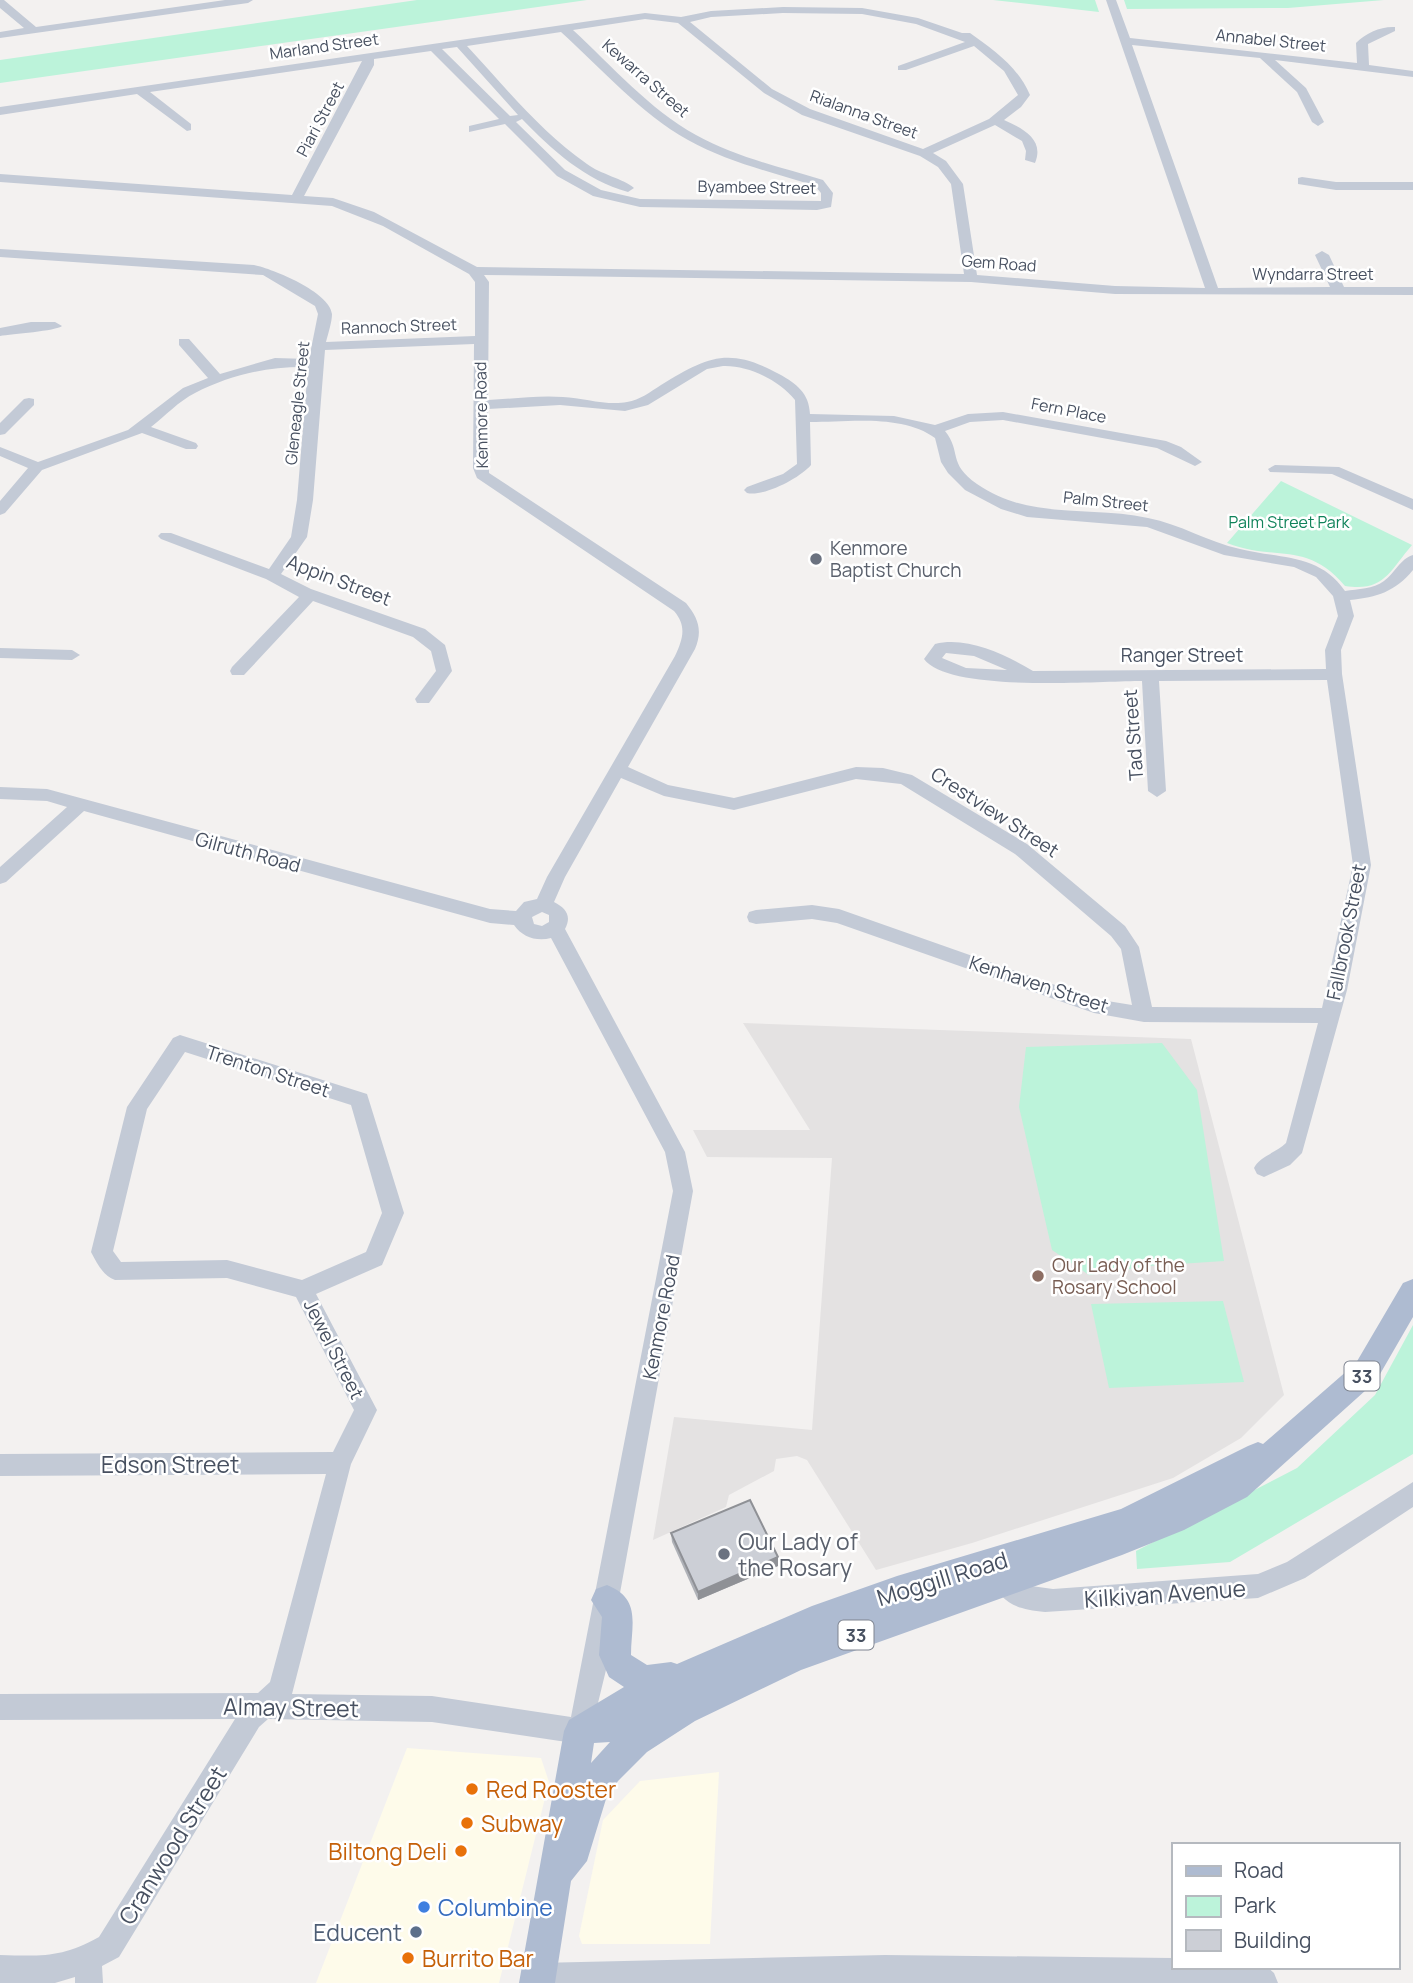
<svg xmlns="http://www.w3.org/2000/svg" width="1413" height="1983" viewBox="0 0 1413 1983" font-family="Manrope,sans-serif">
	<rect width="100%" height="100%" fill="#f3f1f0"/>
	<g fill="#fefbea">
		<path d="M 407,1748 L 541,1758 L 549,1782 L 499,1983 L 316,1983 Z"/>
		<path d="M 719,1772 L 710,1944 L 582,1944 L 579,1936 L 603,1820 L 640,1781 Z"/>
	</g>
	<path fill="#e4e2e2" d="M 743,1023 L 1191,1039 L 1284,1395 L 1241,1438 L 1173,1478 L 972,1543 L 876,1570 L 807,1460 L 797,1456 L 776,1459 L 774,1471 L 729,1495 L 726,1507 L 653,1540 L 674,1417 L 812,1430 L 832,1158 L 707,1157 L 693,1130 L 810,1130 Z"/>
	<g fill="#bcf3da">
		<path d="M 417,0 L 587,0 L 0,83 L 0,60 Z"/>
		<path d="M 993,0 L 1095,0 L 1099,12 Z"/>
		<path d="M 1124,0 L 1384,0 L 1288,8 L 1127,9 Z"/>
		<path d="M 1281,481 L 1412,545 C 1389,572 1384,592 1345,586 C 1306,540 1275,562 1227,543 Z"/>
		<path d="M 1162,1043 L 1197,1090 L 1224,1261 L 1149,1266 L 1089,1275 L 1052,1250 L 1019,1107 L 1026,1047 Z"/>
		<path d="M 1223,1301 L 1244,1382 L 1109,1388 L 1091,1304 Z"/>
		<path d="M 1413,1325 L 1413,1454 L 1230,1562 L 1137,1569 L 1136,1551 L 1297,1468 L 1375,1395 Z"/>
	</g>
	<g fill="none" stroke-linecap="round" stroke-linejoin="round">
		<g fill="#c3cad6" fill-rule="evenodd">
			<path d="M 0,0 L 4,0 L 36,27 L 225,0 L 253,0 L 248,3 L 0,38 L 0,32 L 24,28 L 0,8 Z"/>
			<path d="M 1106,0 L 1116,0 L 1130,38 L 1357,63 L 1356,43 C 1365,33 1382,26 1395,27 L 1395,31 L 1368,44 L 1369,65 L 1413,71 L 1413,77 L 1275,60 L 1306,88 L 1324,122 L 1318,126 L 1312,122 L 1297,92 L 1260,58 L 1132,45 L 1218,288 L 1330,287 L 1315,255 L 1322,251 L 1329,255 L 1344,287 L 1413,287 L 1413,295 L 1115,294 L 971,282 L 484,275 L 489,282 L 488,400 C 513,399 538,395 563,397 C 583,398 608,406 627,402 C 640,400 650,392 661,385 C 707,357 728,346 779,374 C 797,384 809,393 810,414 L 894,416 L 935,425 L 968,414 L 1003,412 L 1166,441 L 1181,447 L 1202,462 L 1195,466 L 1157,448 L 1003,420 L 970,422 L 945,431 C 962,452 947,463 977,484 C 1030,521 1089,505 1148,518 C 1180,524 1208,542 1240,549 C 1279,559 1319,553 1345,591 C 1358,589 1373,589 1384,581 C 1394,574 1401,558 1413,555 L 1413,570 C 1395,592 1377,597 1350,600 L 1354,616 L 1341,650 L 1342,674 L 1371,865 L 1347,990 L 1302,1153 L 1290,1165 L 1264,1177 L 1257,1174 L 1254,1168 C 1259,1157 1277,1152 1286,1143 L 1318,1023 L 1144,1022 L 1094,1013 L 837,923 L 812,919 L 756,924 L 749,922 L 747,917 L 749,912 L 756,910 L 812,905 L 839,909 L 1095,999 L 1132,1005 L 1121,949 L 1111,936 L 1015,854 L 901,784 L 856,779 L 734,810 L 664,796 L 621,778 L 565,877 L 554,902 C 566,908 572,916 565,929 L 685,1152 L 693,1191 L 606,1670 L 589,1740 L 580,1744 L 432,1722 L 268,1719 L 259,1727 L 119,1957 L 102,1966 L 103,1983 L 75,1983 L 75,1977 L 55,1983 L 0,1983 L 0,1955 C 41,1956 62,1958 99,1937 L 235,1719 L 0,1720 L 0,1694 L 258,1693 L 270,1682 L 326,1474 L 0,1476 L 0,1454 L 333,1452 L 354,1410 L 296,1297 L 227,1278 L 115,1280 C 103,1276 97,1263 91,1252 L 127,1107 L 173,1038 L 180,1035 L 367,1094 L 404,1213 L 382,1265 L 316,1294 L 377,1410 L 351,1464 L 292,1694 L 432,1696 L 571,1717 L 673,1191 L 665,1152 L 551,938 C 537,942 522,937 514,925 L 490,923 L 84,811 L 6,882 L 0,884 L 0,867 L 67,807 L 47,801 L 0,799 L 0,787 L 47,789 L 490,909 L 516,911 L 524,902 L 537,899 L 547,877 L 675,656 C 683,639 687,626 674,611 L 477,478 L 473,468 L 474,344 L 325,350 L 313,500 L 307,537 L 281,574 L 311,589 L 425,629 L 445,645 L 452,671 L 429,703 L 417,703 L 415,699 L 436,671 L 431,651 L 413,637 L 313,601 L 244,675 L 232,675 L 230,671 L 232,667 L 299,597 L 266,579 L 161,539 L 158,536 L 161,533 L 171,533 L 269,569 L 291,537 L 297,500 L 308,367 C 269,366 230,375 195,393 C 179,401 165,416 151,427 L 196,443 L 198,446 L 196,449 L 186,449 L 142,433 L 42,470 L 5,513 L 0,515 L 0,501 L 28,468 L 0,456 L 0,447 L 38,462 L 128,430 L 183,388 L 208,378 L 179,345 L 179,339 L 189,339 L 220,374 L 275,358 L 309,359 L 318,314 L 315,306 L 263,275 L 0,257 L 0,249 L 254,265 C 273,269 330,292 332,314 C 332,322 328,334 326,342 L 475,336 L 475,282 L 469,274 L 383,226 L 332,206 L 0,182 L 0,174 L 292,195 L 362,61 L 150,92 L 191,124 L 191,130 L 187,131 L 137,94 L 0,115 L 0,107 L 645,13 L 681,17 L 711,11 L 783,7 L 862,8 L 918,18 L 962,33 L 970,33 C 994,50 1018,67 1030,95 L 1021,107 L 1004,120 C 1022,128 1045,139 1035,163 L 1025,160 L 1026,151 L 1022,141 L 995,125 L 933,153 L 946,161 L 963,184 L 977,275 L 1115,286 L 1205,288 ZM 783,13 L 862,14 L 916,24 L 965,42 L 898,66 L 898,70 L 906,70 L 974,46 L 1004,71 L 1018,95 L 989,119 L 923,149 L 810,109 L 772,89 L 690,22 L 711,17 ZM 645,19 L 678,23 L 764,93 L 802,115 L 920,156 L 938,167 L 951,184 L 964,274 L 477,267 L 374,212 L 333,198 L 304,196 L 374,65 L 374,59 L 431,51 L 499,119 L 469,126 L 469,132 L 505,124 L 557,176 L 593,196 L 640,207 L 817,210 L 831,207 L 833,193 L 823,180 C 781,167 735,157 696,135 C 649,109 612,66 573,30 ZM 561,32 C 602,69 640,113 688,140 C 727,162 772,172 815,186 L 821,193 L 821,201 L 640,199 L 601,190 L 565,170 L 516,122 L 522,119 C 552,150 585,180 628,192 L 634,188 C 624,179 600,174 587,164 C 541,132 505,87 467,46 ZM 457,47 L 518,115 L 510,116 L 442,49 ZM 723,366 C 748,365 779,380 795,400 L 797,464 L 783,474 L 747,487 L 744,490 L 747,493 C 764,497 800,478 811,465 L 810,422 C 848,422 903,414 935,438 L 941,462 L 948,473 L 965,490 L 1001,509 L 1027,517 L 1147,527 L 1224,555 L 1294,567 L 1316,577 L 1333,596 L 1338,616 L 1325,650 L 1326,669 L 1033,671 C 1006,655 968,636 935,644 L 924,659 C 949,693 1098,681 1142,681 L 1148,791 L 1157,797 L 1166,791 L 1159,681 L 1327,680 L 1353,865 L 1322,1008 L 1152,1007 L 1139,947 L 1125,926 L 1027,844 L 912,775 L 883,768 L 856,767 L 734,798 L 668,785 L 628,767 L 695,649 C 703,630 698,618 686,603 L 489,473 L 488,409 L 560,405 L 625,411 L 648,405 L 707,369 ZM 946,653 L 974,656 L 1007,670 L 966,668 L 942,658 ZM 542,912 L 549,915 L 549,922 L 542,926 L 534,924 L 532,917 ZM 185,1052 L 351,1105 L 382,1213 L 366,1252 L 302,1280 L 227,1260 L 121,1262 L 113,1251 L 147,1109 Z"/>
			<path d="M 1302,177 L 1336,182 L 1413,182 L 1413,190 L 1336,190 L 1298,184 L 1298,178 Z"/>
			<path d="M 31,322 L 55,322 L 62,326 C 56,331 12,334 0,336 L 0,328 Z"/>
			<path d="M 29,398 L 34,399 L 34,405 L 5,434 L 0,435 L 0,423 L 24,399 Z"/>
			<path d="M 1275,465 L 1339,467 L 1413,499 L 1413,510 L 1332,474 L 1270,472 L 1268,469 Z"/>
			<path d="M 0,648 L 72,650 L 80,655 L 72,660 L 0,658 Z"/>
			<path d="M 1413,1482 L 1413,1507 L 1305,1578 L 1258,1598 L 1045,1612 C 1014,1609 1001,1603 989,1575 L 992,1567 L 1001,1563 L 1010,1567 L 1024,1585 L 1053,1589 L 1258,1574 L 1287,1562 Z"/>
			<path d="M 885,1955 L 1173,1958 L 1173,1967 L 1267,1967 L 1274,1973 L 1278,1983 L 527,1983 L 524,1977 L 528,1967 L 538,1963 Z"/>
		</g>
		<path fill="#aebbd1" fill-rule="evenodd" d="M 1413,1279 L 1413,1317 L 1376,1381 L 1247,1497 L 1184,1530 L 1122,1555 L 801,1670 L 695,1721 L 647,1752 L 618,1781 L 606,1799 L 587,1861 L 571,1881 L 555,1983 L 519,1983 L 564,1731 L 569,1720 L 624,1687 L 609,1677 L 599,1655 L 602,1617 L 591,1600 L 596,1589 L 607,1585 C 642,1599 631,1625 631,1655 L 647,1665 L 671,1662 L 677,1664 L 812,1606 L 897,1576 L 1121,1509 L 1248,1446 L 1258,1442 L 1263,1444 L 1356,1363 L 1403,1283 ZM 610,1742 L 591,1763 L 594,1743 Z"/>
	</g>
	<path fill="#afb2b8" d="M 671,1533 L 778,1557 L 778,1566 L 698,1600 L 672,1542 Z"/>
	<path fill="#8f9196" d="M 778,1557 L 778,1566 L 698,1600 L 698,1592 Z"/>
	<path fill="#cccfd6" stroke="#8f9196" stroke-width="2" d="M 750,1500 L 778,1557 L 698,1592 L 671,1533 Z"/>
	<g fill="#6b7280" stroke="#fff" stroke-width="2.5">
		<circle cx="816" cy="559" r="7"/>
		<circle cx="724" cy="1554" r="7"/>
	</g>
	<circle fill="#8d6e63" stroke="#fff" stroke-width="2.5" cx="1038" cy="1276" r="7"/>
	<g fill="#e8710a" stroke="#fff" stroke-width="2.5">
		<circle cx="472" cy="1789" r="7"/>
		<circle cx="467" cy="1823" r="7"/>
		<circle cx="461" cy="1851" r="7"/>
		<circle cx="408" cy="1958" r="7"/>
	</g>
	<circle fill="#3f7fe0" stroke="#fff" stroke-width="2.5" cx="424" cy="1907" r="7"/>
	<circle fill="#5c6f8a" stroke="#fff" stroke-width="2.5" cx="416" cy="1932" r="7"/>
	<g text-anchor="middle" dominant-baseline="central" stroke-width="5" stroke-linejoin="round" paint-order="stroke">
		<g font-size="16" fill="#475060" stroke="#fff">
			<text transform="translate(1271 40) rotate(6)">Annabel Street</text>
			<text transform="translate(324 46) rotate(-8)">Marland Street</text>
			<text transform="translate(646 78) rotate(41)">Kewarra Street</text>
			<text transform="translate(864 114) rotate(20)">Rialanna Street</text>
			<text transform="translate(320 119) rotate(-62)">Piari Street</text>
			<text transform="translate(757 187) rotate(1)">Byambee Street</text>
			<text transform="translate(999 263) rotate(4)">Gem Road</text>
			<text x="1313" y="274">Wyndarra Street</text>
			<text transform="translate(399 326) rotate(-2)">Rannoch Street</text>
			<text transform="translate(297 403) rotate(-84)">Gleneagle Street</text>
			<text transform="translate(1069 410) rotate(11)">Fern Place</text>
			<text transform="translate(481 415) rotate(-91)">Kenmore Road</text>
			<text transform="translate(1106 501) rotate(6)">Palm Street</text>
		</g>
		<g font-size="16" fill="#10835a" stroke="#fff">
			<text x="1289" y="522">Palm Street Park</text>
		</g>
		<g fill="#fff" stroke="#7e8490" stroke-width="2">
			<rect x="1344.5" y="1361.5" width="35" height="29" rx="5"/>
			<rect x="838.5" y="1620.5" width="35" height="29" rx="5"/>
		</g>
		<g font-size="18" font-weight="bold" fill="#475060">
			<text x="1362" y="1376">33</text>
			<text x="856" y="1635">33</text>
		</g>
		<g font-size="19" fill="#5b616d" stroke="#fff" text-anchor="start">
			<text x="830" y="548">Kenmore<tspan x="830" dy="22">Baptist Church</tspan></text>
		</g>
		<g font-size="19" fill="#475060" stroke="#fff">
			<text transform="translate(339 580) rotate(21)">Appin Street</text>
			<text x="1182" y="655">Ranger Street</text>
			<text transform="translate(1133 735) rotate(-94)">Tad Street</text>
			<text transform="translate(995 812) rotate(33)">Crestview Street</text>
			<text transform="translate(248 852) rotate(15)">Gilruth Road</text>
			<text transform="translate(1346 932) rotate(-79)">Fallbrook Street</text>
			<text transform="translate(1039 984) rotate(18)">Kenhaven Street</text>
			<text transform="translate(268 1071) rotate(18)">Trenton Street</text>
			<text transform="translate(661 1317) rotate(-79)">Kenmore Road</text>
			<text transform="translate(334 1349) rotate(63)">Jewel Street</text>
		</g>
		<g font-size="19" fill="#785e54" stroke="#fff" text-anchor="start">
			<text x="1052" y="1265">Our Lady of the<tspan x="1052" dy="22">Rosary School</tspan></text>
		</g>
		<g font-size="23" fill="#475060" stroke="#fff">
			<text x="170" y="1464">Edson Street</text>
			<text transform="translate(942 1578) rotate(-17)">Moggill Road</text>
			<text transform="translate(1165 1593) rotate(-4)">Kilkivan Avenue</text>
			<text transform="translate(291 1707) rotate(1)">Almay Street</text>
			<text transform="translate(172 1845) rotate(-58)">Cranwood Street</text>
		</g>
		<g font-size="23" fill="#5b616d" stroke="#fff" text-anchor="start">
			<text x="738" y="1541">Our Lady of<tspan x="738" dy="26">the Rosary</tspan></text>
		</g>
		<g font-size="23" fill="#c56008" stroke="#fff" text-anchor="start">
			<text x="486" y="1789">Red Rooster</text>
			<text x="481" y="1823">Subway</text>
			<text x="447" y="1851" text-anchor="end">Biltong Deli</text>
			<text x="422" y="1958">Burrito Bar</text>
		</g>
		<g font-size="23" fill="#366cbe" stroke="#fff" text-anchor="start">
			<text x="438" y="1907">Columbine</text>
		</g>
		<g font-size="23" fill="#4e5e75" stroke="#fff" text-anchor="end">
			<text x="402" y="1932">Educent</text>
		</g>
	</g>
	<rect x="1172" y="1843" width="228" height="126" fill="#ffffff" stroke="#b5b9bf" stroke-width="2"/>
	<rect x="1186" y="1866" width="35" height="10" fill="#aebbd1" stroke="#b5b9bf" stroke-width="2"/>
	<text x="1234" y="1878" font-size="21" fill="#475060">Road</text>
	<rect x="1186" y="1896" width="35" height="21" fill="#bcf3da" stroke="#b5b9bf" stroke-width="2"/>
	<text x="1234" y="1913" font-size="21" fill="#475060">Park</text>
	<rect x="1186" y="1930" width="35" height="21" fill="#cccfd6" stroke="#b5b9bf" stroke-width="2"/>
	<text x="1234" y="1948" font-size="21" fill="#475060">Building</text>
</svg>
